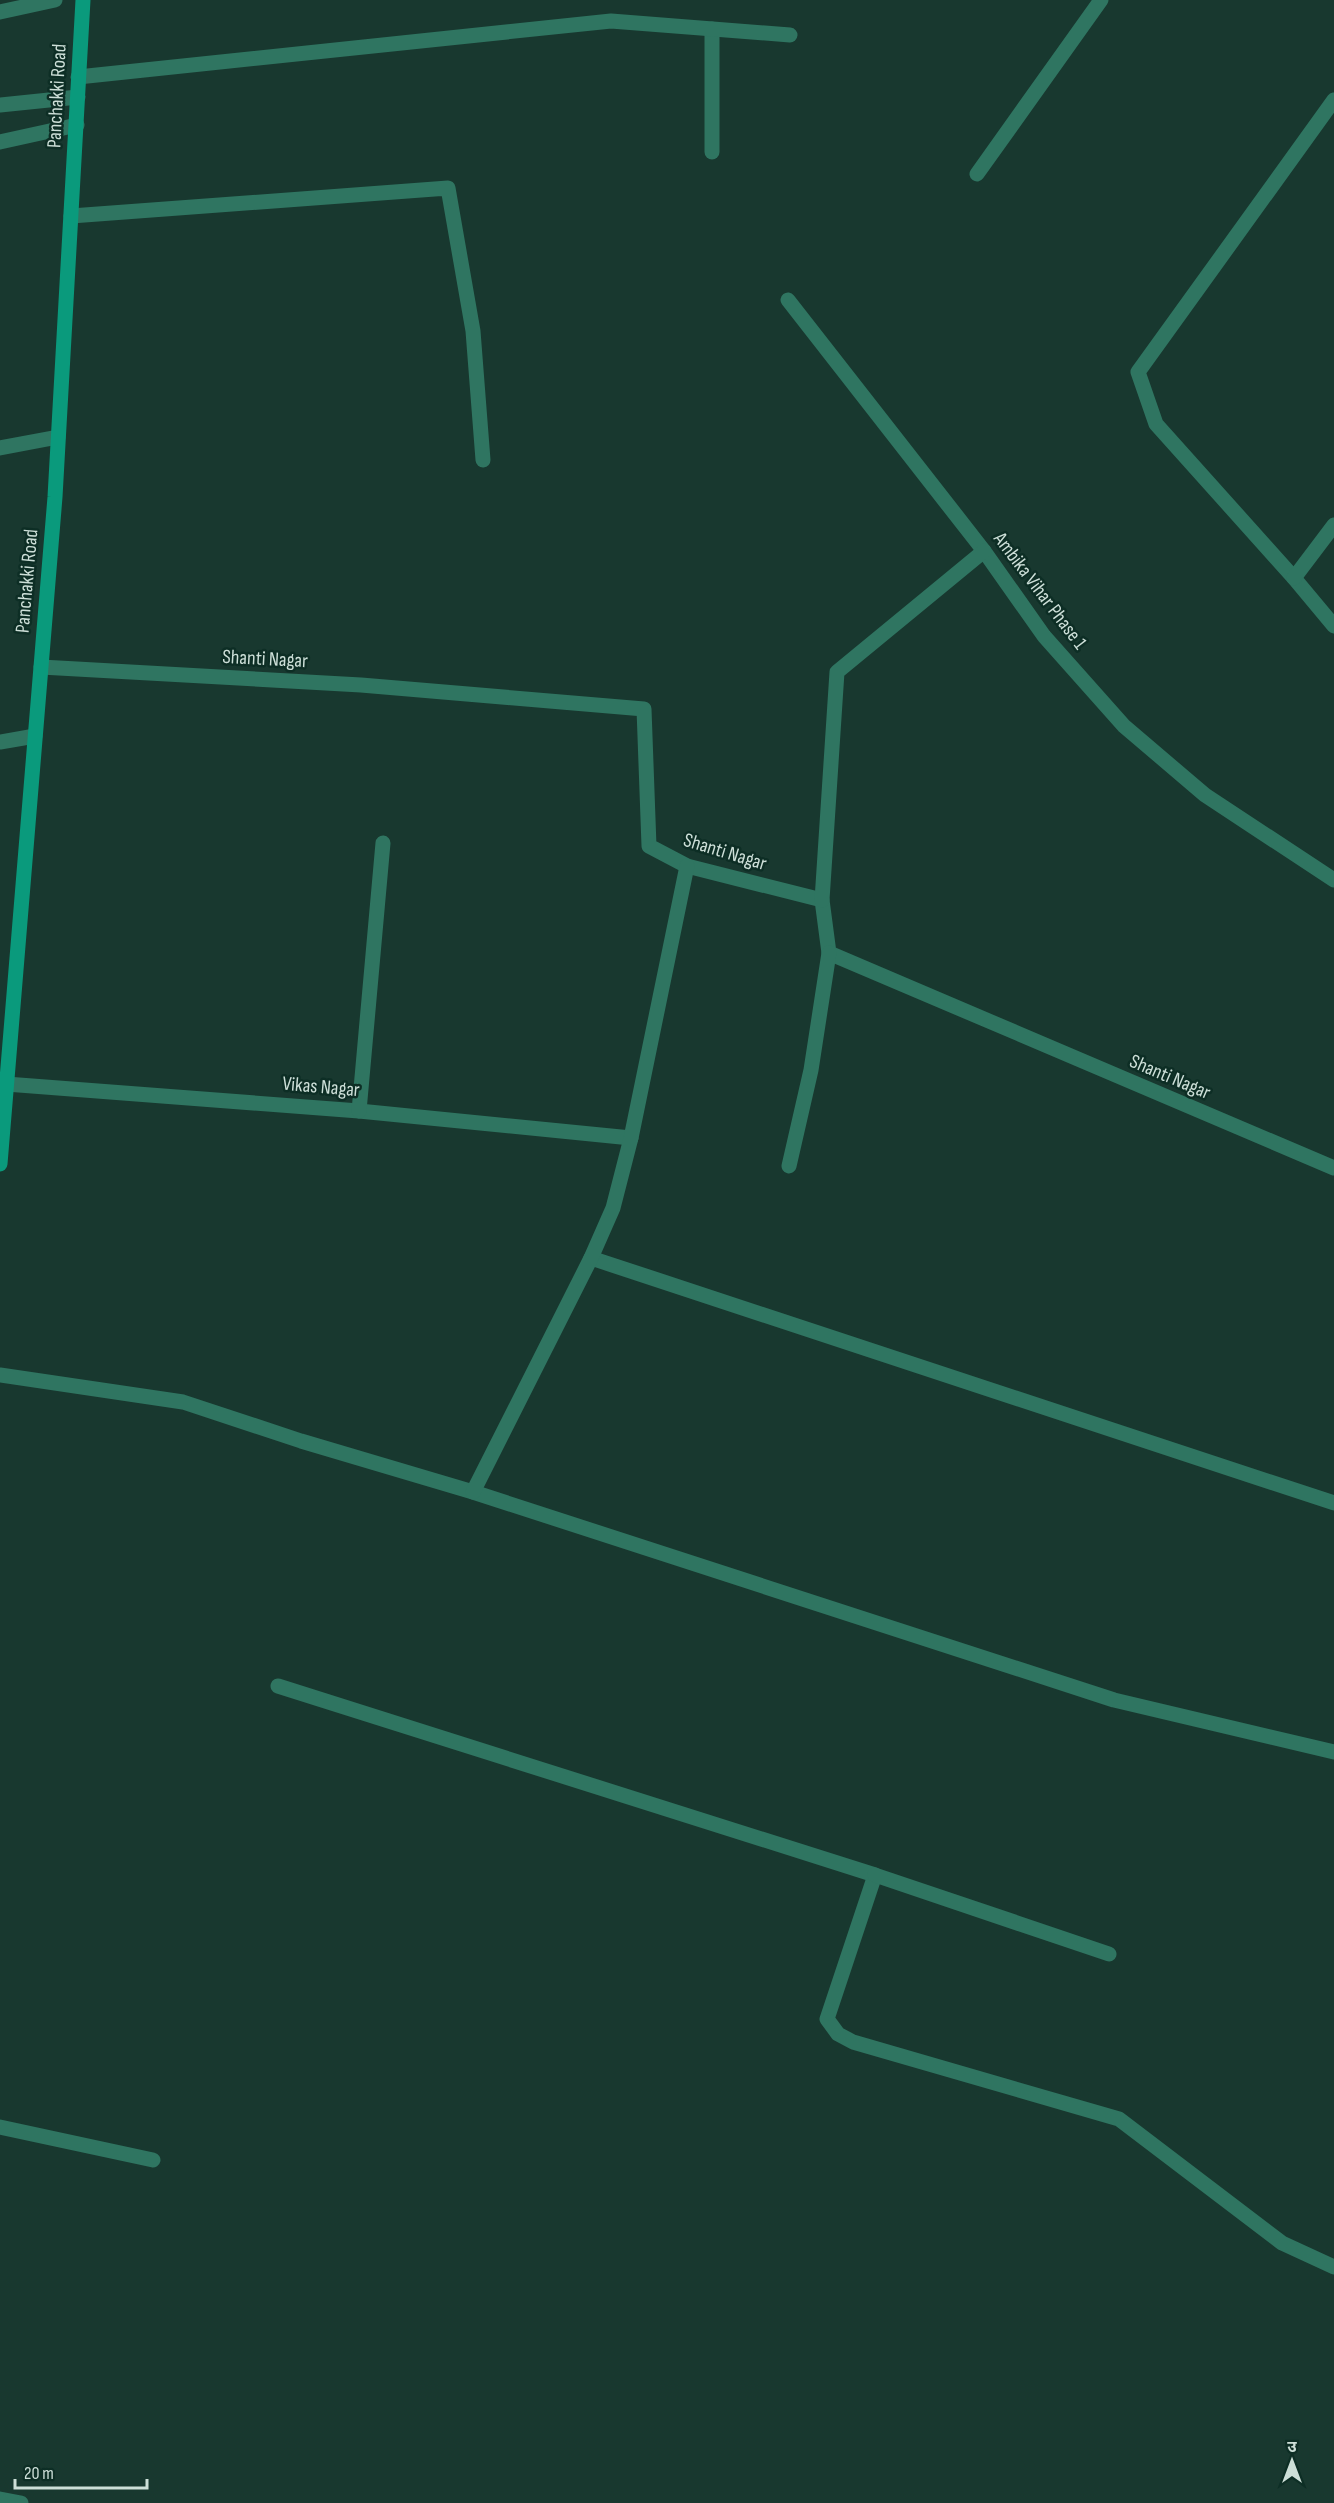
<svg xmlns="http://www.w3.org/2000/svg" width="1334" height="2503" viewBox="0 0 1334 2503" font-family="'Sofia Sans Condensed','Noto Sans Devanagari',sans-serif">
	<rect width="100%" height="100%" fill="#18382f"/>
	<g fill="none" stroke-linecap="round" stroke-linejoin="round">
		<g stroke="#2f7561" stroke-width="15">
			<path d="M 0,12 L 55,0"/>
			<path d="M 0,105 L 78,97"/>
		</g>
		<g stroke="#2f7561" stroke-width="15">
			<path d="M 712,29 L 712,152"/>
			<path d="M 78,77 L 611,21 L 790,35"/>
			<path d="M 1334,100 L 1138,372 L 1156,424 L 1294,578 L 1334,626"/>
			<path d="M 0,142 L 77,125"/>
			<path d="M 977,174 L 1101,0"/>
			<path d="M 71,216 L 448,188 L 473,331 L 483,460"/>
			<path d="M 788,300 L 984,551 L 1044,636 L 1124,726 L 1205,795 L 1334,880"/>
			<path d="M 0,448 L 58,437"/>
			<path d="M 1294,578 L 1334,525"/>
			<path d="M 41,667 L 361,685 L 644,709 L 649,846 L 687,866 L 822,900 L 829,953 L 1334,1168"/>
			<path d="M 0,742 L 35,736"/>
			<path d="M 822,900 L 837,672 L 984,551"/>
			<path d="M 6,1084 L 359,1111 L 631,1138"/>
			<path d="M 359,1111 L 383,843"/>
			<path d="M 789,1166 L 811,1070 L 829,953"/>
			<path d="M 591,1258 L 1334,1503"/>
			<path d="M 0,1375 L 183,1402 L 301,1441 L 473,1492 L 1114,1700 L 1334,1752"/>
			<path d="M 473,1492 L 591,1258 L 613,1208 L 631,1138 L 687,866"/>
			<path d="M 278,1686 L 875,1875 L 827,2019 L 838,2034 L 853,2042 L 1119,2119 L 1282,2243 L 1334,2267"/>
			<path d="M 875,1875 L 1109,1954"/>
			<path d="M 0,2127 L 153,2160"/>
			<path d="M 0,2499 L 21,2503"/>
		</g>
		<path stroke="#0a9a7c" stroke-width="15" d="M 0,1164 L 55,497 L 83,0"/>
	</g>
	<g text-anchor="middle" dominant-baseline="central" stroke-width="5" stroke-linejoin="round" paint-order="stroke">
		<g font-size="20" fill="#cddfd8" stroke="#0d2e25">
			<text transform="translate(57 96) rotate(-87)">Panchakki Road</text>
			<text transform="translate(27 581) rotate(-85)">Panchakki Road</text>
			<text transform="translate(1040 591) rotate(53)">Ambika Vihar Phase 1</text>
			<text transform="translate(265 659) rotate(3)">Shanti Nagar</text>
			<text transform="translate(725 852) rotate(17)">Shanti Nagar</text>
			<text transform="translate(1170 1077) rotate(23)">Shanti Nagar</text>
			<text transform="translate(321 1087) rotate(5)">Vikas Nagar</text>
		</g>
	</g>
	<g transform="translate(1292 2461)" stroke="#0d2e25" stroke-width="4.5" paint-order="stroke">
	<path d="M0-4.5L10 22L0 15L-10 22Z" fill="#cddfd8"/>
	<text y="-9" font-size="16" font-weight="bold" text-anchor="middle" fill="#cddfd8">उ</text>
	</g>
	<path d="M15 2479v9h132v-9" fill="none" stroke="#cddfd8" stroke-width="3"/>
	<text x="24" y="2479" font-size="18" fill="#cddfd8" stroke="#0d2e25" stroke-width="4.5" paint-order="stroke">20 m</text>
</svg>
